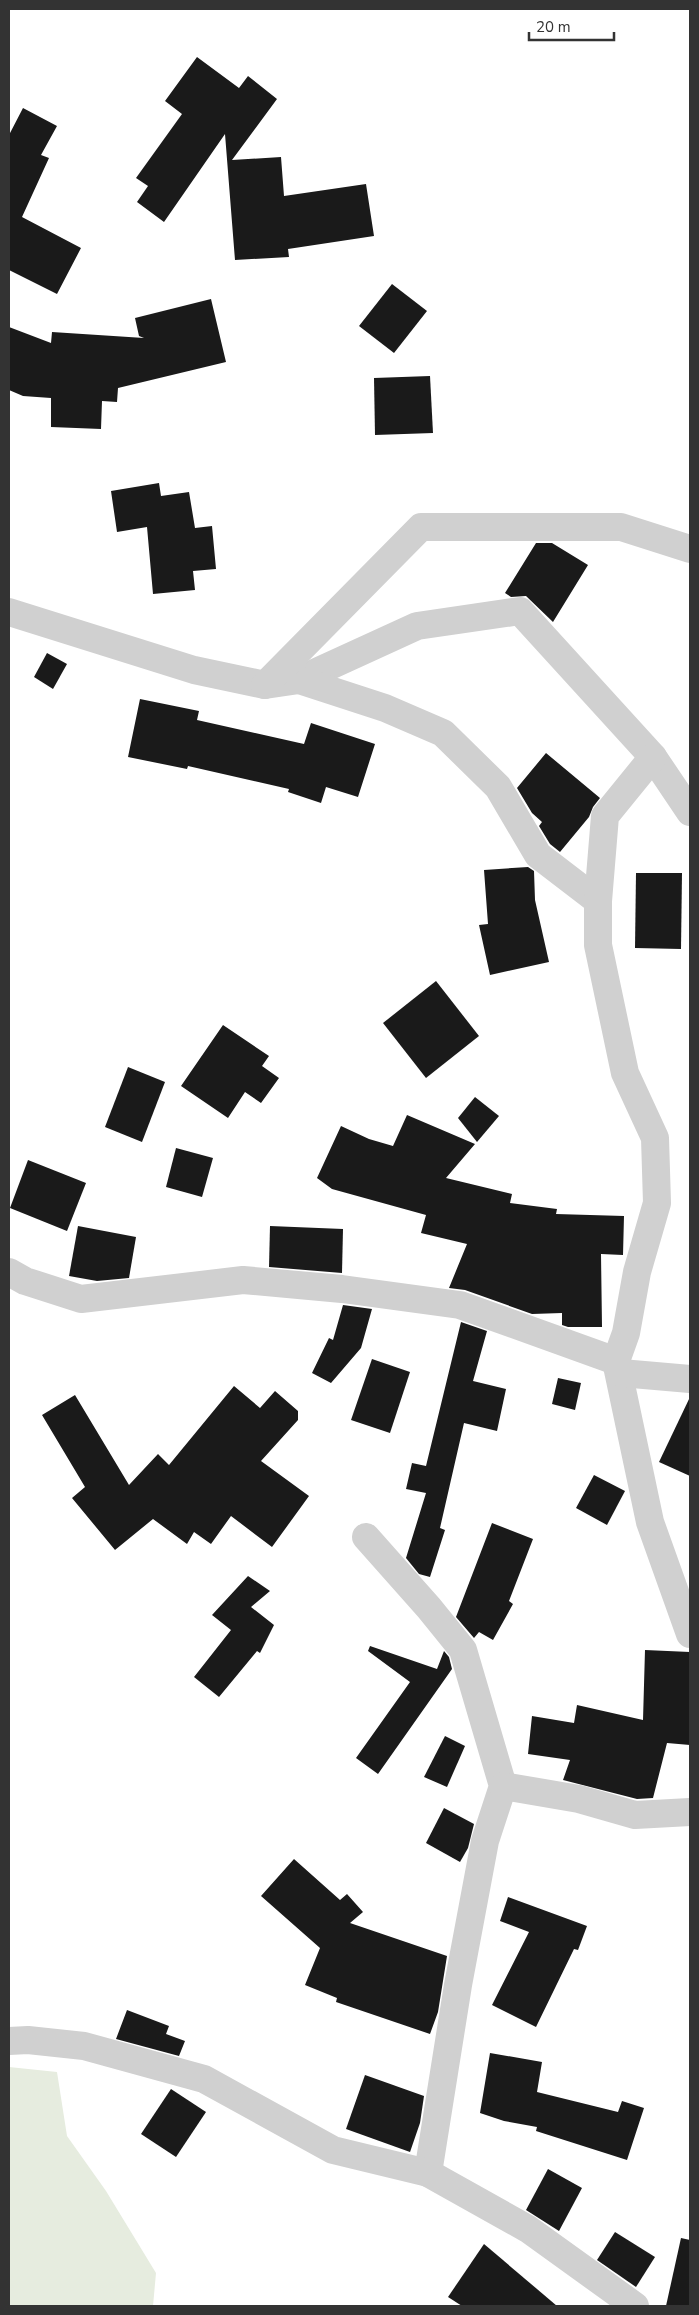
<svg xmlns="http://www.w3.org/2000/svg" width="699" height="2315" viewBox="0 0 699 2315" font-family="'Nunito Sans',sans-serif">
	<rect width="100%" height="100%" fill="#fff"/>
	<path fill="#e6ecdf" d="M 9,2067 L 57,2072 L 67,2136 L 106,2191 L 156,2273 L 153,2306 L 9,2306 Z"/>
	<g fill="#1a1a1a">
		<path d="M 197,57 L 239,88 L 248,76 L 277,99 L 232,160 L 281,157 L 284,196 L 366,184 L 374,236 L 288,249 L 289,257 L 235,260 L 225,134 L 164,222 L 137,202 L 148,186 L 136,178 L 182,114 L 165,101 Z"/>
		<path d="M 23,108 L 57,126 L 41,155 L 49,158 L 22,217 L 81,248 L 57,294 L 9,270 L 9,135 Z"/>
		<path d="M 392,284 L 427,311 L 394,353 L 359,326 Z"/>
		<path d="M 211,299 L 226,362 L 118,388 L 117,402 L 102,401 L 101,429 L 51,427 L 51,398 L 23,396 L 9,390 L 9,327 L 51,343 L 52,332 L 144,338 L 139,336 L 135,318 Z"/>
		<path d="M 430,376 L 433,433 L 375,435 L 374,378 Z"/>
		<path d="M 159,483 L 161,496 L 189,492 L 195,528 L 212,526 L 216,569 L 193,571 L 195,590 L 153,594 L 147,527 L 117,532 L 111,491 Z"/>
		<path d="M 536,543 L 552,543 L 588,565 L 553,622 L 526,596 L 511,597 L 505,593 Z"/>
		<path d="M 47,653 L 67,664 L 53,689 L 34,677 Z"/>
		<path d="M 140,699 L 199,711 L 197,720 L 304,744 L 311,723 L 375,744 L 358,797 L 326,787 L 321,803 L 288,792 L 289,789 L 188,766 L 187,769 L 128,757 Z"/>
		<path d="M 546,753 L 600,798 L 593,807 L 589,817 L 560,852 L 550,844 L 539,826 L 542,822 L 532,813 L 517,788 Z"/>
		<path d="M 528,867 L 534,871 L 535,900 L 549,962 L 490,975 L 479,925 L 488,924 L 484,870 Z"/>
		<path d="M 636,873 L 682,873 L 681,949 L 635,948 Z"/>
		<path d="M 436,981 L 479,1036 L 426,1078 L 383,1023 Z"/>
		<path d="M 223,1025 L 269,1056 L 262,1066 L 279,1078 L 261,1103 L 245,1092 L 228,1118 L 181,1086 Z"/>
		<path d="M 128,1067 L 165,1082 L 142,1142 L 105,1127 Z"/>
		<path d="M 475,1097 L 499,1116 L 477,1142 L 458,1118 Z"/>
		<path d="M 407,1115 L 475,1144 L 446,1178 L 512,1194 L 510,1203 L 557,1209 L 556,1214 L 624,1216 L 623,1255 L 601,1254 L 602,1327 L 568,1327 L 562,1325 L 562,1313 L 532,1314 L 465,1290 L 449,1288 L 467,1244 L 421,1233 L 426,1215 L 332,1189 L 317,1178 L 341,1126 L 369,1139 L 393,1146 Z"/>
		<path d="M 176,1148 L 213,1158 L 202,1197 L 166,1187 Z"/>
		<path d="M 28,1160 L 86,1183 L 67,1231 L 10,1208 Z"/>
		<path d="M 78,1226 L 136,1237 L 129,1278 L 97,1281 L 69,1276 Z"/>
		<path d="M 270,1226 L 343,1229 L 342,1273 L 269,1267 Z"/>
		<path d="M 343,1305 L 372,1309 L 361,1348 L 331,1383 L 312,1373 L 329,1338 L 333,1340 Z"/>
		<path d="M 461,1322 L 487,1331 L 473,1381 L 506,1389 L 497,1431 L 464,1423 L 440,1528 L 445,1530 L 430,1577 L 419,1574 L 406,1558 L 426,1493 L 406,1489 L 412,1463 L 426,1466 Z"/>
		<path d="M 372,1359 L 410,1372 L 390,1433 L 351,1420 Z"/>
		<path d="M 558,1378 L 581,1383 L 575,1410 L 552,1404 Z"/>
		<path d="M 234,1386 L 260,1408 L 275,1391 L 298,1411 L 298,1420 L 261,1461 L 309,1496 L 272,1547 L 231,1516 L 211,1544 L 194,1532 L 187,1544 L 153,1519 L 115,1550 L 72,1498 L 85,1487 L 42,1415 L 75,1395 L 129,1485 L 158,1454 L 169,1465 Z"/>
		<path d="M 690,1397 L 690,1476 L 659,1462 Z"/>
		<path d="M 594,1475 L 625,1491 L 607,1525 L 576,1508 Z"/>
		<path d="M 492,1523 L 533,1539 L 509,1601 L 513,1604 L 493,1640 L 479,1632 L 474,1638 L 456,1617 Z"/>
		<path d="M 248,1576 L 270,1591 L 251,1607 L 274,1625 L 260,1653 L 257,1651 L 219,1697 L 194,1677 L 231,1630 L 212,1615 Z"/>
		<path d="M 370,1646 L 437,1669 L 444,1651 L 449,1657 L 452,1669 L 378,1774 L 356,1758 L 410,1682 L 368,1651 Z"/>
		<path d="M 645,1650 L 690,1652 L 690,1745 L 667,1743 L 653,1798 L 637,1799 L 563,1780 L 570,1760 L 528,1754 L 532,1716 L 574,1723 L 577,1705 L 643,1720 Z"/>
		<path d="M 445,1736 L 465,1746 L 447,1787 L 424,1777 Z"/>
		<path d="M 444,1808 L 474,1824 L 468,1848 L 460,1862 L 426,1843 Z"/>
		<path d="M 294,1859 L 340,1900 L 347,1894 L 363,1912 L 350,1923 L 447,1956 L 438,2012 L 430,2034 L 336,2002 L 337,1998 L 305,1985 L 320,1948 L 261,1896 Z"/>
		<path d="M 508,1897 L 587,1926 L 578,1950 L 574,1949 L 536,2027 L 492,2005 L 529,1932 L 500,1921 Z"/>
		<path d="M 127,2010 L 169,2026 L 166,2034 L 185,2041 L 179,2056 L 116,2039 Z"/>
		<path d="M 490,2053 L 542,2062 L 537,2092 L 618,2112 L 622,2101 L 644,2108 L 627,2160 L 536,2131 L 537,2127 L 504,2121 L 480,2113 Z"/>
		<path d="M 365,2075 L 424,2096 L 420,2123 L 410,2152 L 346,2129 Z"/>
		<path d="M 171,2089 L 206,2112 L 176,2157 L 141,2134 Z"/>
		<path d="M 548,2169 L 582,2188 L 559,2231 L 526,2210 Z"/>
		<path d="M 615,2232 L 655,2257 L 636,2287 L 597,2260 Z"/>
		<path d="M 681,2238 L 690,2240 L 690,2306 L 666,2306 Z"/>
		<path d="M 484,2244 L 557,2306 L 462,2306 L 448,2297 Z"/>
	</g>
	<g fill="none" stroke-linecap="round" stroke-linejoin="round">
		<g stroke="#d0d0d0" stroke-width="28">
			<path d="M 9,612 L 194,670 L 265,685 L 299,680 L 417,626 L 520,611 L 653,757 L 690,812"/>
			<path d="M 299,680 L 385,708 L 443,733 L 498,787 L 538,855 L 598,901"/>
			<path d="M 265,685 L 421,527 L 621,527 L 690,549"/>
			<path d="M 653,757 L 605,816 L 598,901 L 598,945 L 625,1073 L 655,1138 L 657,1203 L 637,1272 L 626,1333 L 616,1361 L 650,1522 L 690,1634"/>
			<path d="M 9,1272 L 25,1281 L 81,1299 L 243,1280 L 342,1289 L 460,1305 L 616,1361 L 621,1373 L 690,1379"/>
			<path d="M 366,1537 L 429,1608 L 463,1650 L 503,1786 L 485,1841 L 458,1985 L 428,2173"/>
			<path d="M 503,1786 L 579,1799 L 635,1815 L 690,1812"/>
			<path d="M 9,2041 L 28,2040 L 84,2046 L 204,2079 L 333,2150 L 428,2173 L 528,2229 L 635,2306"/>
		</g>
	</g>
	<rect width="699" height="2315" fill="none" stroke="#333333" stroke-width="20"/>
	<path d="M529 32v8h85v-8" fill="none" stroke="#333333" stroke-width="2.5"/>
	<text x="536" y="32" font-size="15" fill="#333333" stroke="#ffffff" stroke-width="4" paint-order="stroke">20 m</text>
</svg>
